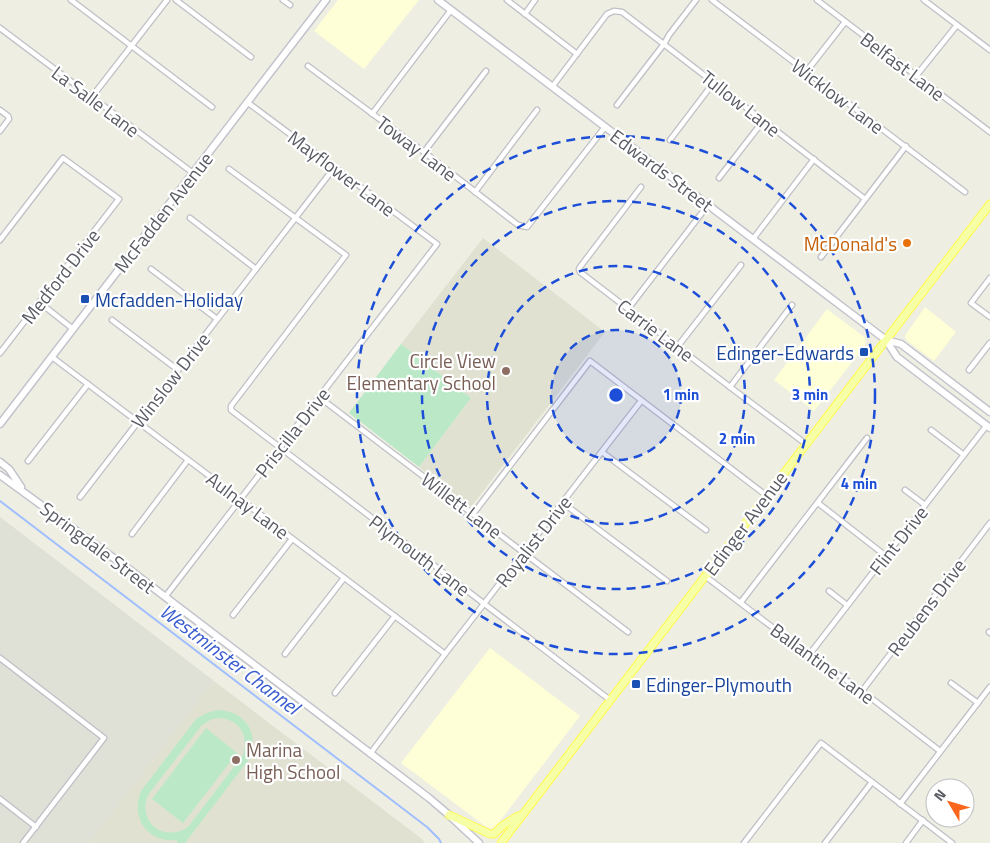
<svg xmlns="http://www.w3.org/2000/svg" width="990" height="843" viewBox="0 0 990 843" font-family="'Titillium Web',sans-serif">
	<rect width="100%" height="100%" fill="#eeefe2"/>
	<g fill="#feffd6">
		<path d="M 338,0 L 419,0 L 364,69 L 314,31 Z"/>
		<path d="M 925,307 L 956,332 L 934,361 L 907,341 L 905,337 L 906,334 Z"/>
		<path d="M 827,309 L 859,333 L 865,338 L 866,343 L 857,356 L 814,411 L 774,380 Z"/>
		<path d="M 490,648 L 580,716 L 497,825 L 491,829 L 485,826 L 401,763 Z"/>
	</g>
	<path fill="#dfe0d6" d="M 0,517 L 214,681 L 89,843 L 0,843 Z"/>
	<g fill="#e1e1d2">
		<path d="M 483,238 L 605,332 L 471,507 L 419,467 L 471,398 L 401,344 Z"/>
		<path d="M 214,681 L 422,839 L 425,843 L 89,843 Z"/>
	</g>
	<g fill="#bbe9c7" fill-rule="evenodd">
		<path d="M 401,344 L 471,398 L 419,467 L 349,413 Z"/>
		<path d="M 219,710 C 246,712 259,733 250,758 L 185,843 L 177,843 L 177,840 C 148,843 130,818 141,791 L 196,719 C 204,714 210,711 219,710 ZM 219,718 C 240,719 249,736 243,755 L 188,827 C 164,843 137,822 148,795 L 202,725 L 212,719 Z"/>
		<path d="M 206,728 L 237,753 L 183,823 L 152,799 Z"/>
	</g>
	<g fill="none" stroke-linecap="round" stroke-linejoin="round">
		<path stroke="#a1beff" stroke-width="2" d="M 0,501 L 427,827 L 439,839 L 441,843"/>
		<defs>
			<g id="street">
				<path d="M 71,0 L 212,107"/>
				<path d="M 176,0 L 251,57"/>
				<path d="M 283,0 L 290,5"/>
				<path d="M 507,0 L 577,54"/>
				<path d="M 712,0 L 965,192"/>
				<path d="M 817,0 L 990,132"/>
				<path d="M 924,0 L 990,50"/>
				<path d="M 525,14 L 535,0"/>
				<path d="M 0,28 L 193,173"/>
				<path d="M 308,66 L 424,152 L 518,225 L 527,227 L 605,127"/>
				<path d="M 806,72 L 845,22"/>
				<path d="M 916,76 L 957,25"/>
				<path d="M 552,87 L 607,14 L 614,11 L 622,12 L 865,199"/>
				<path d="M 91,98 L 167,0"/>
				<path d="M 617,105 L 664,44 L 669,35 L 696,0"/>
				<path d="M 0,110 L 8,116 L 9,119 L 0,131"/>
				<path d="M 372,114 L 451,10"/>
				<path d="M 670,140 L 714,82"/>
				<path d="M 424,152 L 486,71"/>
				<path d="M 229,169 L 346,255 L 231,406 L 231,410 L 610,700"/>
				<path d="M 719,178 L 763,121"/>
				<path d="M 641,187 L 580,267 L 579,269 L 580,272 L 730,387 L 806,444"/>
				<path d="M 475,192 L 537,110"/>
				<path d="M 190,218 L 256,269"/>
				<path d="M 753,239 L 814,159"/>
				<path d="M 0,240 L 63,158 L 119,199 L 0,353"/>
				<path d="M 821,257 L 906,146"/>
				<path d="M 151,269 L 217,319"/>
				<path d="M 990,278 L 971,303 L 990,317"/>
				<path d="M 39,302 L 73,329"/>
				<path d="M 628,309 L 708,205"/>
				<path d="M 112,320 L 178,370"/>
				<path d="M 678,346 L 741,265"/>
				<path d="M 52,357 L 445,654"/>
				<path d="M 969,370 L 990,343"/>
				<path d="M 730,387 L 792,305"/>
				<path d="M 319,397 L 628,632"/>
				<path d="M 931,430 L 964,455"/>
				<path d="M 602,452 L 706,530"/>
				<path d="M 28,461 L 88,384"/>
				<path d="M 905,490 L 925,505"/>
				<path d="M 80,497 L 334,168"/>
				<path d="M 563,503 L 667,581"/>
				<path d="M 818,503 L 886,556"/>
				<path d="M 473,514 L 590,361 L 767,496"/>
				<path d="M 132,534 L 188,460"/>
				<path d="M 705,576 L 809,655 L 862,691 L 940,751"/>
				<path d="M 829,591 L 847,605"/>
				<path d="M 165,597 L 437,244 L 247,102"/>
				<path d="M 741,602 L 867,438"/>
				<path d="M 233,615 L 292,539"/>
				<path d="M 989,632 L 990,633"/>
				<path d="M 285,654 L 344,578"/>
				<path d="M 809,655 L 987,425"/>
				<path d="M 0,658 L 104,738 L 23,843"/>
				<path d="M 951,683 L 978,703"/>
				<path d="M 862,691 L 990,523"/>
				<path d="M 335,693 L 395,616"/>
				<path d="M 370,754 L 445,654 L 641,401"/>
				<path d="M 0,799 L 36,827"/>
				<path d="M 900,804 L 990,687"/>
				<path d="M 744,843 L 821,743 L 952,843"/>
				<path d="M 825,843 L 872,782"/>
				<path d="M 906,843 L 923,820"/>
			</g>
			<g id="secondary">
				<path d="M 438,0 L 886,340 L 901,344 L 990,412"/>
				<path d="M 886,340 L 897,357 L 990,428"/>
				<path d="M 0,424 L 326,0"/>
				<path d="M 0,462 L 9,469 L 21,487"/>
				<path d="M 0,475 L 130,570 L 429,798 L 449,815 L 479,843"/>
			</g>
			<g id="primary">
				<path d="M 449,815 L 490,834 L 494,834 L 502,826 L 518,816"/>
				<path d="M 501,843 L 990,204"/>
			</g>
		</defs>
		<use href="#street" stroke="#bfbfc7" stroke-width="7"/>
		<use href="#secondary" stroke="#c2c3cc" stroke-width="9"/>
		<use href="#primary" stroke="#fffb4a" stroke-width="9"/>
		<use href="#street" stroke="#fff" stroke-width="4.5"/>
		<use href="#secondary" stroke="#fff" stroke-width="6"/>
		<use href="#primary" stroke="#f7ffa6" stroke-width="7"/>
	</g>
	<circle cx="616" cy="395" r="65" fill="#1d4ed8" fill-opacity=".12"/>
	<g fill="none" stroke="#1d4ed8" stroke-width="2.5" stroke-dasharray="9 6">
		<circle cx="616" cy="395" r="65"/>
		<circle cx="616" cy="395" r="129"/>
		<circle cx="616" cy="395" r="194"/>
		<circle cx="616" cy="395" r="259"/>
	</g>
	<circle fill="#e8710a" stroke="#fff" stroke-width="2" cx="907" cy="243" r="5"/>
	<g fill="#1a4fb4" stroke="#fff" stroke-width="2">
		<rect x="80" y="294" width="10" height="10" rx="2.5"/>
		<rect x="859" y="347" width="10" height="10" rx="2.5"/>
		<rect x="631" y="679" width="10" height="10" rx="2.5"/>
	</g>
	<g fill="#8d6e63" stroke="#fff" stroke-width="2">
		<circle cx="506" cy="371" r="5"/>
		<circle cx="236" cy="760" r="5"/>
	</g>
	<g text-anchor="middle" dominant-baseline="central" stroke-width="4.5" stroke-linejoin="round" paint-order="stroke">
		<g font-size="19" fill="#5a5c64" stroke="#fff">
			<text transform="translate(903 66) rotate(37)">Belfast Lane</text>
			<text transform="translate(838 96) rotate(37)">Wicklow Lane</text>
			<text transform="translate(96 101) rotate(37)">La Salle Lane</text>
			<text transform="translate(741 103) rotate(38)">Tullow Lane</text>
			<text transform="translate(417 148) rotate(37)">Toway Lane</text>
			<text transform="translate(662 170) rotate(37)">Edwards Street</text>
			<text transform="translate(342 173) rotate(37)">Mayflower Lane</text>
			<text transform="translate(163 212) rotate(-52)">McFadden Avenue</text>
			<text transform="translate(60 276) rotate(-52)">Medford Drive</text>
			<text transform="translate(656 330) rotate(37)">Carrie Lane</text>
			<text transform="translate(170 380) rotate(-52)">Winslow Drive</text>
			<text transform="translate(292 432) rotate(-52)">Priscilla Drive</text>
			<text transform="translate(248 505) rotate(37)">Aulnay Lane</text>
			<text transform="translate(462 505) rotate(37)">Willett Lane</text>
			<text transform="translate(745 523) rotate(-53)">Edinger Avenue</text>
			<text transform="translate(898 540) rotate(-52)">Flint Drive</text>
			<text transform="translate(533 541) rotate(-52)">Royalist Drive</text>
			<text transform="translate(98 547) rotate(37)">Springdale Street</text>
			<text transform="translate(420 555) rotate(37)">Plymouth Lane</text>
			<text transform="translate(926 607) rotate(-53)">Reubens Drive</text>
			<text transform="translate(823 663) rotate(36)">Ballantine Lane</text>
		</g>
		<g font-size="19" fill="#c56008" stroke="#fff" text-anchor="end">
			<text x="897" y="243">McDonald's</text>
		</g>
		<g font-size="19" fill="#164399" stroke="#fff" text-anchor="start">
			<text x="95" y="299">Mcfadden-Holiday</text>
			<text x="854" y="352" text-anchor="end">Edinger-Edwards</text>
			<text x="646" y="684">Edinger-Plymouth</text>
		</g>
		<g font-size="19" fill="#785e54" stroke="#fff" text-anchor="end">
			<text x="496" y="360">Circle View<tspan x="496" dy="22">Elementary School</tspan></text>
			<text x="246" y="749" text-anchor="start">Marina<tspan x="246" dy="22">High School</tspan></text>
		</g>
		<g font-size="20" font-style="italic" fill="#385bce" stroke="#fff">
			<text transform="translate(230 659) rotate(37)">Westminster Channel</text>
		</g>
	</g>
	<circle cx="616" cy="395" r="8" fill="#1d4ed8" stroke="#fff" stroke-width="2.5"/>
	<g font-size="15" text-anchor="middle" font-weight="bold" fill="#1d4ed8" stroke="#fff" stroke-width="4.5" stroke-linejoin="round" paint-order="stroke">
		<text x="681" y="400">1 min</text>
		<text x="810" y="400">3 min</text>
		<text x="737" y="444">2 min</text>
		<text x="859" y="489">4 min</text>
	</g>
	<g transform="translate(950 803) rotate(308)"><circle r="24" fill="#ffffff" stroke="#bdbec1"/>
	<path d="M0-4L9 19L0 12L-9 19Z" fill="#fa671c"/>
	<text y="-8" font-size="14" font-weight="bold" text-anchor="middle" fill="#5a5c64">N</text>
	</g>
</svg>
